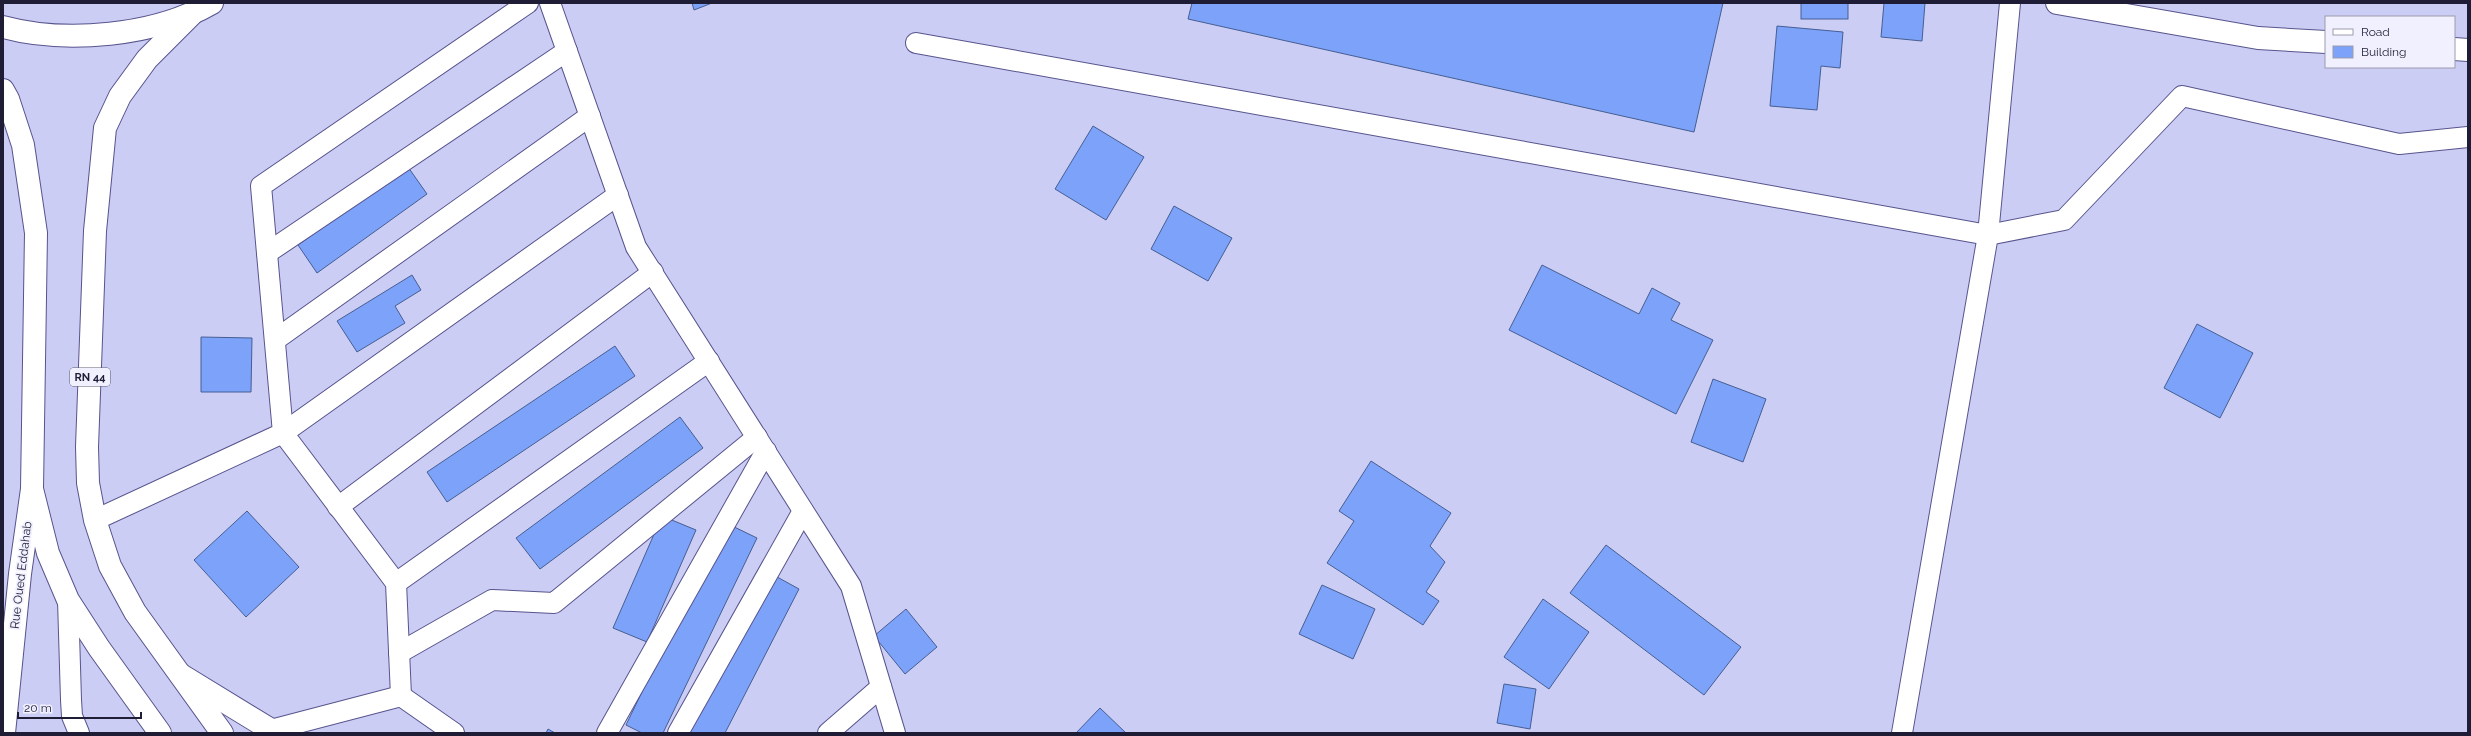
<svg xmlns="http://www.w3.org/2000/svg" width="2471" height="736" viewBox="0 0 2471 736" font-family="Raleway,sans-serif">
	<rect width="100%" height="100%" fill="#cccdf4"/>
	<g fill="#7ca3f9" stroke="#465e93">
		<path d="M 692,3 L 712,3 L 694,10 Z"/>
		<path d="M 1192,3 L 1723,3 L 1694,132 L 1188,19 Z"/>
		<rect x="1801" y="3" width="47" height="16"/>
		<path d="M 1884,3 L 1925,3 L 1922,41 L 1881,37 Z"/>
		<path d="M 1777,26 L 1843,32 L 1840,68 L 1821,66 L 1817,110 L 1770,106 Z"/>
		<path d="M 1093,126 L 1144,157 L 1106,220 L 1055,189 Z"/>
		<path d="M 408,167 L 427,194 L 317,273 L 298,245 Z"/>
		<path d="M 1174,206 L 1232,238 L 1208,281 L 1151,249 Z"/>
		<path d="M 1542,265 L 1639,314 L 1652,288 L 1680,303 L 1671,320 L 1713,340 L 1676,414 L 1509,330 Z"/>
		<path d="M 412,275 L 421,290 L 395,306 L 405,323 L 357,352 L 337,321 Z"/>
		<path d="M 2197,324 L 2253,353 L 2220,418 L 2164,388 Z"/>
		<path d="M 201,337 L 252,338 L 251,392 L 201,392 Z"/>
		<path d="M 615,346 L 635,376 L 447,502 L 427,472 Z"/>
		<path d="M 1713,379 L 1766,399 L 1743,462 L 1691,442 Z"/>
		<path d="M 680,417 L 703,448 L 540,569 L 516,538 Z"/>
		<path d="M 1371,461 L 1451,513 L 1430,546 L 1445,562 L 1426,592 L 1439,601 L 1423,625 L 1327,563 L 1354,521 L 1339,511 Z"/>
		<path d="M 247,511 L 299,567 L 246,617 L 194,560 Z"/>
		<path d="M 662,516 L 696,530 L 647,642 L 613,628 Z"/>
		<path d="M 724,522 L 757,538 L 663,733 L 642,733 L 626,725 Z"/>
		<path d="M 1606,545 L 1741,647 L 1704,695 L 1570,593 Z"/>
		<path d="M 768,572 L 799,589 L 725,733 L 685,733 Z"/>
		<path d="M 1322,585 L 1375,609 L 1353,659 L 1299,634 Z"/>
		<path d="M 1543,599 L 1589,632 L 1549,689 L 1504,657 Z"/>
		<path d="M 906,609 L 937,647 L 905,674 L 874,636 Z"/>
		<path d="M 1504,684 L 1536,689 L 1530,729 L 1497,723 Z"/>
		<path d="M 1100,708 L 1126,733 L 1076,733 Z"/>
		<path d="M 548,729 L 555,733 L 546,733 Z"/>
	</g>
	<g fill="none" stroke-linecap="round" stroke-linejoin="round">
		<defs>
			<g id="service">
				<path d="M 550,3 L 636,247 L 851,586 L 895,733"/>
				<path d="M 916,43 L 1988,235 L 2064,220 L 2182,96 L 2399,144 L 2468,137"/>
				<path d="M 267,253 L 567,51"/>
				<path d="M 275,340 L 590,116"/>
				<path d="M 338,507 L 653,272"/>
				<path d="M 95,520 L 283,433 L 261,186 L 528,3"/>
				<path d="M 396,583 L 709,361"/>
				<path d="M 68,600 L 71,700 L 72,716 L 79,733"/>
				<path d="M 399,653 L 492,600 L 554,603 L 757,437"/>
				<path d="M 401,696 L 396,583 L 283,433 L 618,195"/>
				<path d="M 271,730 L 401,696 L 454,733"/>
				<path d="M 607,733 L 766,451"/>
				<path d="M 678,733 L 803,511"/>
				<path d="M 828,733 L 881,687"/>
				<path d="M 1902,733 L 1988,235 L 2010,3"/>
			</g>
			<g id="minor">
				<path d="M 2057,3 L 2258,38 L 2326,42"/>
				<path d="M 2454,49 L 2468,50"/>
				<path d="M 181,675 L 276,733"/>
			</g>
			<path id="secondary" d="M 4,733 L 20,574 L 32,489"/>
			<g id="trunk">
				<path d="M 191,15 L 147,59 L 120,96 L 105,128 L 95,231 L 87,447 L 88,483 L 95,520 L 110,566 L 135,612 L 222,733"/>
				<path d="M 3,27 C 66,44 155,36 212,3"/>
				<path d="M 3,90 L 8,99 L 23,145 L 36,233 L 32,489 L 48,553 L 68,600 L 99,648 L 160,733"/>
			</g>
		</defs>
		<use href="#service" stroke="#57548d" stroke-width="22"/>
		<use href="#minor" stroke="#57548d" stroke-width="24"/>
		<use href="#secondary" stroke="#57548d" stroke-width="24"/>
		<use href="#trunk" stroke="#57548d" stroke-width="24"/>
		<use href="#service" stroke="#fff" stroke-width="20"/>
		<use href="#minor" stroke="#fff" stroke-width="22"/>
		<use href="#secondary" stroke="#fff" stroke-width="22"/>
		<use href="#trunk" stroke="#fff" stroke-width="22"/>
	</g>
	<g text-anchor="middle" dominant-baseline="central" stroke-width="3.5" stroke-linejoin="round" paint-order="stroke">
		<rect fill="#f0f0fe" stroke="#5d5c71" stroke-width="1" x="70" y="368" width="40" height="18" rx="3"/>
		<g font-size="11" font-weight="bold" fill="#1e1d35">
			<text x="90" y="377">RN 44</text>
		</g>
		<g font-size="12" fill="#1e1d35" stroke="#f0f0fe">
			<text transform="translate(21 575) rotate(-83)">Rue Oued Eddahab</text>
		</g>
	</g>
	<rect width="2471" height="736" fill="none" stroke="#1e1d35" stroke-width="8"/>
	<rect x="2325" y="16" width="130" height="52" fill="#f0f0fe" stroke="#9c9cae"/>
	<rect x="2333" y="29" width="20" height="6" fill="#ffffff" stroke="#9c9cae"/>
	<text x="2361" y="36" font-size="12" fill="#1e1d35">Road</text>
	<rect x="2333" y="46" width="20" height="12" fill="#7ca3f9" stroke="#9c9cae"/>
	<text x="2361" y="56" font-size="12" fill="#1e1d35">Building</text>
	<path d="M18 712v6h123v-6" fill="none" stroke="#1e1d35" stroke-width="2"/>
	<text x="24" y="712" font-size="12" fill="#1e1d35" stroke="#f0f0fe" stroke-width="3" paint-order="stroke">20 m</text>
</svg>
